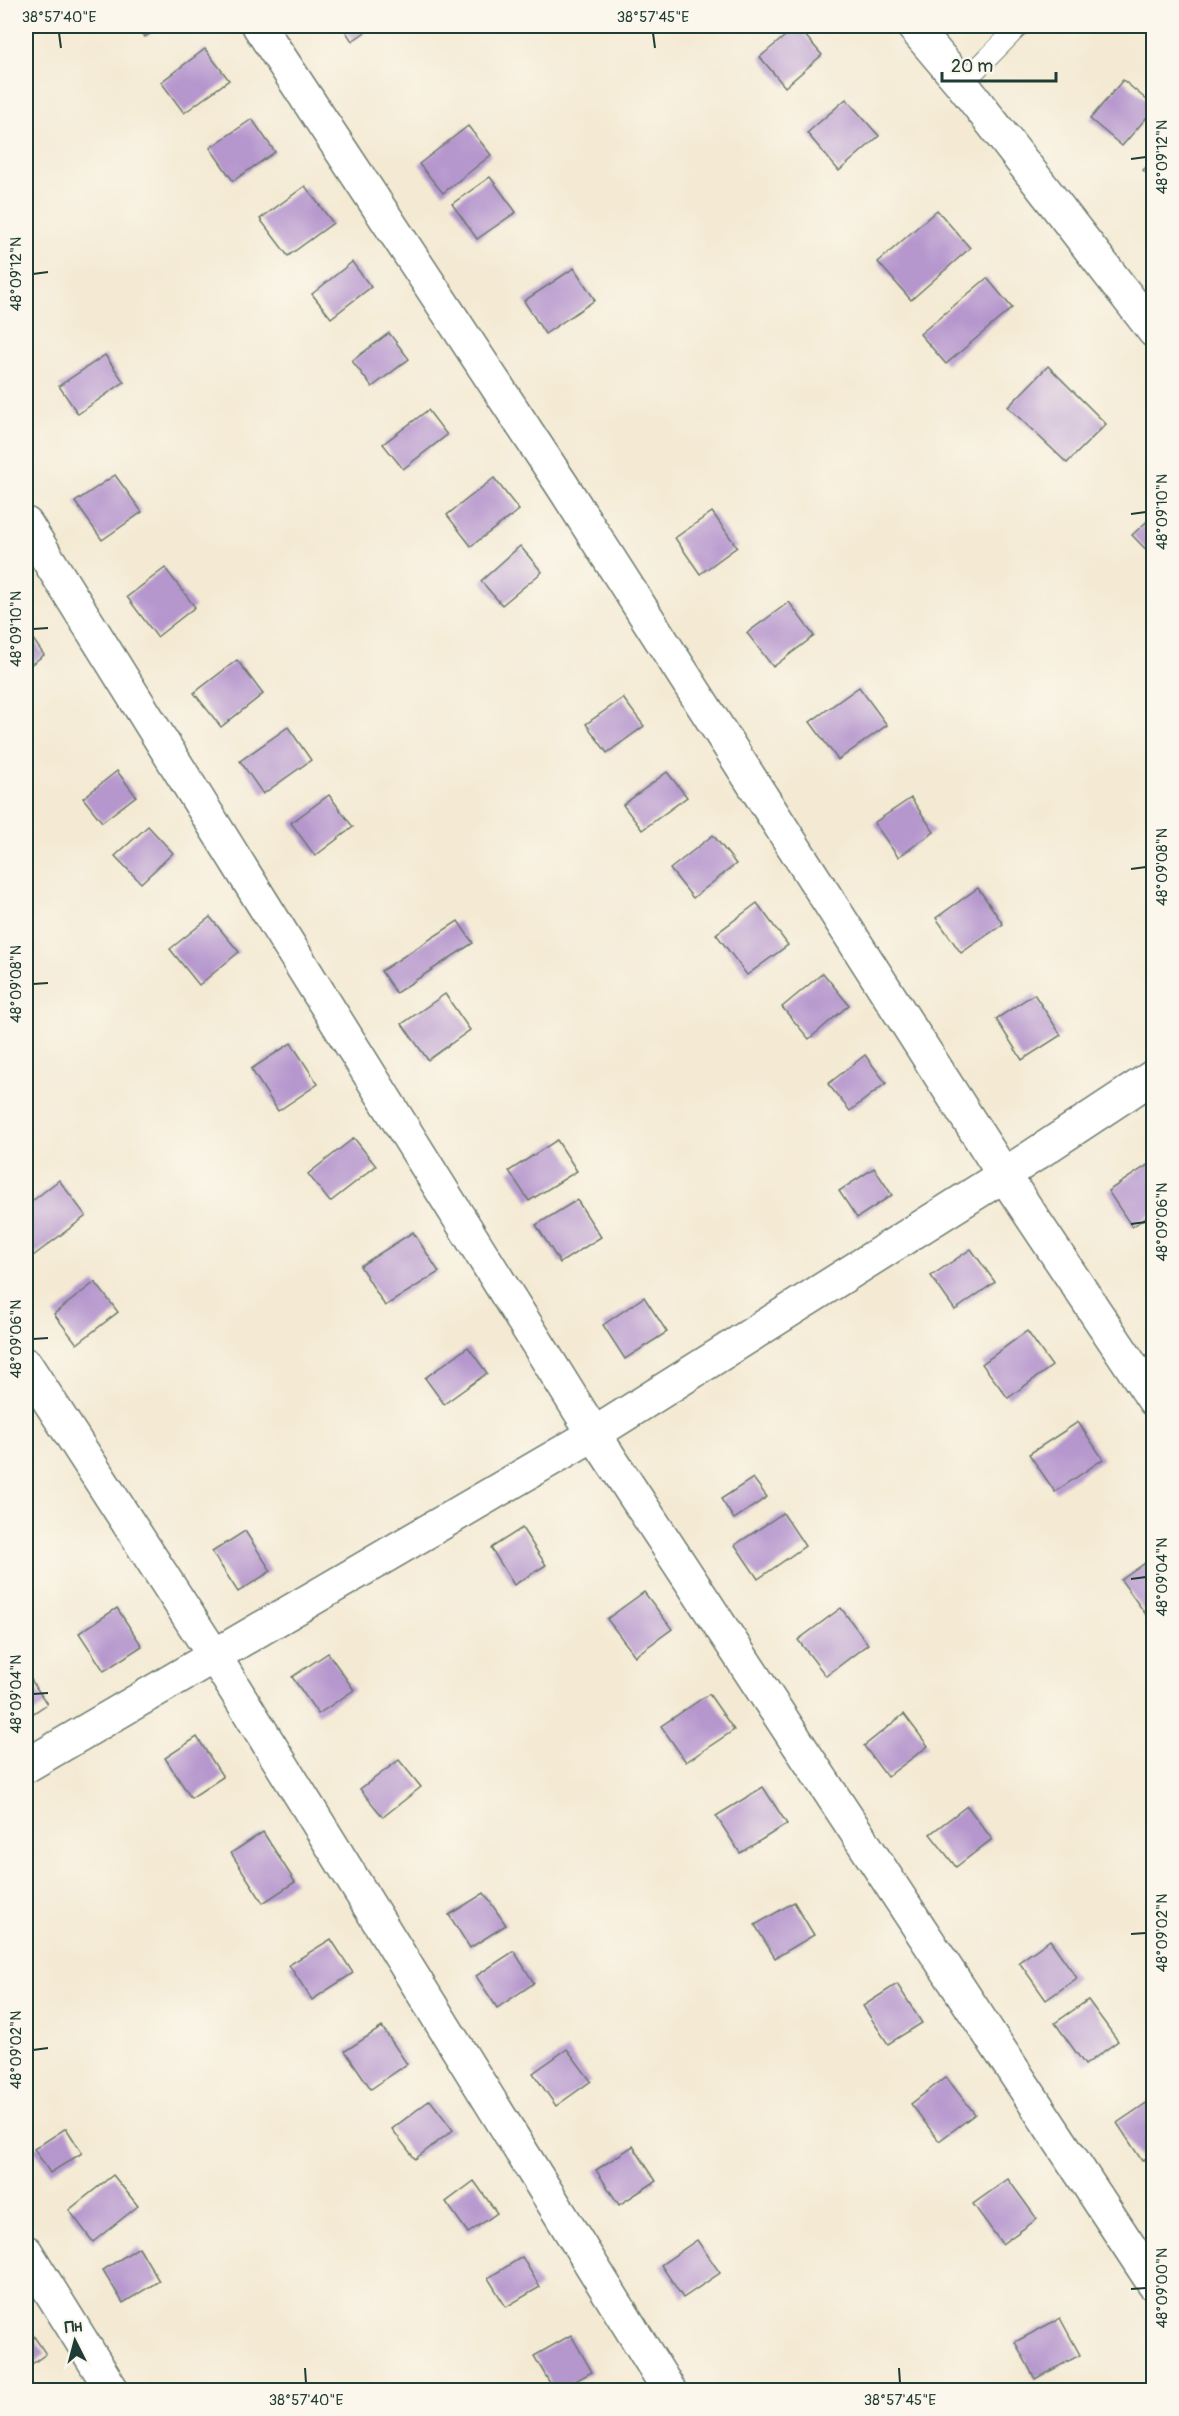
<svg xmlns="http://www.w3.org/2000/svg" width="1179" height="2416" viewBox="0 0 1179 2416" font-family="Pangolin,sans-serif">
	<rect width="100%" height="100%" fill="#fbf7ec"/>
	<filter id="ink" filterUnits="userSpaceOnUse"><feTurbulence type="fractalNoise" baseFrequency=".0167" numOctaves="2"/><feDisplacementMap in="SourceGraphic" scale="12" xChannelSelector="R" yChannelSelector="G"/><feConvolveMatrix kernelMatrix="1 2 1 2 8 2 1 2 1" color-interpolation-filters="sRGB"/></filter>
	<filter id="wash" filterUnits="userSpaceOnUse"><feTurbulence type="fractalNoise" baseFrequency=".008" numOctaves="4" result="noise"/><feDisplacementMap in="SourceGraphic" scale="24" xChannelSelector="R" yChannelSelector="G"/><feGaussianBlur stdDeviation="1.35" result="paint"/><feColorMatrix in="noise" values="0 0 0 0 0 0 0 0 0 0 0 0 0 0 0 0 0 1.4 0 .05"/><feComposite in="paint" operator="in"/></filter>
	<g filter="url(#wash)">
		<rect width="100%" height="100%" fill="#f4ead4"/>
		<g id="blocks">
			<g fill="#b596cd">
				<path d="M 138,26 L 162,26 L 145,37 Z"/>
				<path d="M 342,26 L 374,26 L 352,41 Z"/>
				<path d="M 797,26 L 822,55 L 785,87 L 760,57 Z"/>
				<path d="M 205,49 L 229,80 L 184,113 L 161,82 Z"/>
				<path d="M 1123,80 L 1154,106 L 1154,109 L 1122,146 L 1090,119 Z"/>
				<path d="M 846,99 L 879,136 L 839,171 L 807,133 Z"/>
				<path d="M 252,119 L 275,152 L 233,181 L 210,148 Z"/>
				<path d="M 468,126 L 491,155 L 443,193 L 419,164 Z"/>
				<path d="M 1154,160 L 1154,181 L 1143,170 Z"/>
				<path d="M 490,177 L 516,212 L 477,239 L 452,204 Z"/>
				<path d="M 305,186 L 333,223 L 288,256 L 260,219 Z"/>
				<path d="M 937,210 L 970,248 L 911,300 L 878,262 Z"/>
				<path d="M 352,262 L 371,287 L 331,318 L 312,294 Z"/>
				<path d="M 574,268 L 595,300 L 545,334 L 524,301 Z"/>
				<path d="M 987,278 L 1012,308 L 946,364 L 920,334 Z"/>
				<path d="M 389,333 L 409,359 L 372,387 L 352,361 Z"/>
				<path d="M 105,355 L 124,382 L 78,414 L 59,386 Z"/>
				<path d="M 1048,366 L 1106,424 L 1067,463 L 1008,407 Z"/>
				<path d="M 428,410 L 447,435 L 403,469 L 383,444 Z"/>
				<path d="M 115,475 L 142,512 L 102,540 L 75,502 Z"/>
				<path d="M 494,478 L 519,510 L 471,546 L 447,515 Z"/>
				<path d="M 712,512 L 737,547 L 700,574 L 675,538 Z"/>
				<path d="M 1154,515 L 1154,558 L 1132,535 Z"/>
				<path d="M 520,546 L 542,572 L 502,605 L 481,581 Z"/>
				<path d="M 165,568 L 195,607 L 157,637 L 127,597 Z"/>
				<path d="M 789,602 L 814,636 L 773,667 L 747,633 Z"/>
				<path d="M 26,629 L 44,655 L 26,668 Z"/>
				<path d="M 237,660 L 263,694 L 221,727 L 194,693 Z"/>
				<path d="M 859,687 L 887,725 L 838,760 L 810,722 Z"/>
				<path d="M 623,698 L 644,726 L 607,753 L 586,724 Z"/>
				<path d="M 288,727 L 311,760 L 263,794 L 240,761 Z"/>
				<path d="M 117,771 L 136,796 L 102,822 L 83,798 Z"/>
				<path d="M 667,772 L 687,797 L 642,830 L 623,805 Z"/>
				<path d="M 329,795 L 353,827 L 315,856 L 291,823 Z"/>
				<path d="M 911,798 L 934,832 L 898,857 L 874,823 Z"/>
				<path d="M 148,826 L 173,853 L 141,883 L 115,856 Z"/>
				<path d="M 713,835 L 736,864 L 693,898 L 670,869 Z"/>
				<path d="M 978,888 L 1003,924 L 961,953 L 936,918 Z"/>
				<path d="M 757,903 L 788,945 L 747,975 L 716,934 Z"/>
				<path d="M 210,917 L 239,952 L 199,985 L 170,949 Z"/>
				<path d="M 458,921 L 473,943 L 396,993 L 381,971 Z"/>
				<path d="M 823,973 L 849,1005 L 809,1039 L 782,1007 Z"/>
				<path d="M 445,994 L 470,1030 L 428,1060 L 402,1024 Z"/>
				<path d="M 1034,994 L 1061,1035 L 1022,1060 L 996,1019 Z"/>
				<path d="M 291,1043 L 318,1084 L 278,1111 L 251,1069 Z"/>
				<path d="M 865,1055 L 886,1083 L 850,1111 L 828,1084 Z"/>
				<path d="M 354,1138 L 376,1166 L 330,1202 L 308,1174 Z"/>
				<path d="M 557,1140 L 577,1171 L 529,1201 L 509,1171 Z"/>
				<path d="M 1152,1162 L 1154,1212 L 1132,1227 L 1108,1191 Z"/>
				<path d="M 874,1168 L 892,1195 L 857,1218 L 839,1191 Z"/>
				<path d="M 59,1180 L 86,1216 L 33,1256 L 26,1246 L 26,1206 Z"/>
				<path d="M 577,1200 L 601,1237 L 560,1263 L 536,1225 Z"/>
				<path d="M 413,1232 L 439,1272 L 385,1306 L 360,1266 Z"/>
				<path d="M 971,1249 L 995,1282 L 955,1310 L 931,1276 Z"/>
				<path d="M 95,1282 L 118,1312 L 77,1344 L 54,1314 Z"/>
				<path d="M 644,1297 L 667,1332 L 625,1359 L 603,1325 Z"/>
				<path d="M 1027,1331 L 1052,1366 L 1008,1398 L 982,1364 Z"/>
				<path d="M 468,1347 L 487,1373 L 444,1404 L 425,1378 Z"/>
				<path d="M 1078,1422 L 1103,1459 L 1055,1492 L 1029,1454 Z"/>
				<path d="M 753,1478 L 767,1497 L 734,1519 L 721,1499 Z"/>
				<path d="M 783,1513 L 805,1546 L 758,1579 L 735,1545 Z"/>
				<path d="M 522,1528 L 546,1565 L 514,1585 L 491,1548 Z"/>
				<path d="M 245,1531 L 271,1571 L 238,1592 L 212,1552 Z"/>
				<path d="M 1154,1557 L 1154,1612 L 1147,1616 L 1121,1580 Z"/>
				<path d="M 644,1592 L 672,1629 L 635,1656 L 607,1619 Z"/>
				<path d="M 117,1608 L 142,1646 L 104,1671 L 79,1633 Z"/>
				<path d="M 841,1608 L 868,1644 L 826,1676 L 798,1640 Z"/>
				<path d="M 328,1653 L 354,1690 L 318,1714 L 292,1677 Z"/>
				<path d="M 28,1675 L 47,1704 L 26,1718 L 26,1677 Z"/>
				<path d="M 709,1694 L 734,1730 L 686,1762 L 661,1726 Z"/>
				<path d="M 904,1714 L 928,1746 L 887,1777 L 864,1746 Z"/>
				<path d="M 197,1737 L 223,1777 L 191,1798 L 165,1758 Z"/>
				<path d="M 399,1760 L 421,1787 L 383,1817 L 360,1789 Z"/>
				<path d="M 763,1787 L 787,1824 L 740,1853 L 716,1816 Z"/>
				<path d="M 967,1806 L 992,1839 L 956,1867 L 930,1834 Z"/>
				<path d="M 263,1832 L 295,1882 L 263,1903 L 231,1853 Z"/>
				<path d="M 484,1893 L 506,1925 L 470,1948 L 449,1915 Z"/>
				<path d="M 794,1902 L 814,1935 L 775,1958 L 755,1925 Z"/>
				<path d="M 331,1939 L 353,1973 L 312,2000 L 289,1965 Z"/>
				<path d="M 1050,1940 L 1077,1978 L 1046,2000 L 1019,1962 Z"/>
				<path d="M 514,1951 L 534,1983 L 497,2008 L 476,1976 Z"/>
				<path d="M 897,1984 L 922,2023 L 888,2044 L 863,2006 Z"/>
				<path d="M 1088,2000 L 1118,2041 L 1085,2065 L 1055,2023 Z"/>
				<path d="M 382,2027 L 407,2064 L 371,2089 L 345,2051 Z"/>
				<path d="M 567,2049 L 591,2081 L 556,2106 L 533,2073 Z"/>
				<path d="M 946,2077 L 975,2114 L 939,2141 L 911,2104 Z"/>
				<path d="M 1154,2098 L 1154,2153 L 1142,2161 L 1117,2123 Z"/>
				<path d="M 430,2100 L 453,2130 L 415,2159 L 392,2129 Z"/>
				<path d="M 66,2128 L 82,2153 L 50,2173 L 34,2149 Z"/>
				<path d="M 633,2146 L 656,2181 L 619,2205 L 596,2170 Z"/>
				<path d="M 113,2175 L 138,2206 L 93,2242 L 69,2210 Z"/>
				<path d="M 1008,2179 L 1037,2219 L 1002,2244 L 973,2204 Z"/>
				<path d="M 474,2181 L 497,2213 L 468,2233 L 446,2202 Z"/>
				<path d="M 697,2240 L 720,2273 L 683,2298 L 661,2265 Z"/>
				<path d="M 139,2247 L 159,2281 L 123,2303 L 103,2270 Z"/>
				<path d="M 522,2257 L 540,2287 L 506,2307 L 488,2278 Z"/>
				<path d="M 1060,2318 L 1080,2355 L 1035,2379 L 1015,2342 Z"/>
				<path d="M 26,2325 L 46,2354 L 26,2368 Z"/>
				<path d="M 571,2335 L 592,2372 L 559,2390 L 554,2390 L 534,2356 Z"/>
			</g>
		</g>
	</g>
	<g filter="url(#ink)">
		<use href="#blocks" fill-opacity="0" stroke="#6a7a6c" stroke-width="1.5"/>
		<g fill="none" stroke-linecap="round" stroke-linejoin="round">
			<defs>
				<path id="service" d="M 962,84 L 1019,26"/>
				<g id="minor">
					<path d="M 259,26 L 562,485 L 1004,1175 L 1154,1400"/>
					<path d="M 913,26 L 962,84 L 1154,331"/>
					<path d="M 26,524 L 594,1434 L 1154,2284"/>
					<path d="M 26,1365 L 215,1657 L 669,2390"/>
					<path d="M 26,1766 L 594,1434 L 1004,1175 L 1154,1076"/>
					<path d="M 26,2252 L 112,2390"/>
				</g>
			</defs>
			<use href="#service" stroke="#6a7a6c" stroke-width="22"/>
			<use href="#minor" stroke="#6a7a6c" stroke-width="36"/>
			<use href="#service" stroke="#fff" stroke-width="20"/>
			<use href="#minor" stroke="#fff" stroke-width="33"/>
		</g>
	</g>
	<path fill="none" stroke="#1f3d34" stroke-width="2" d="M 59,33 L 61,48M 653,33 L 655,48M 1131,159 L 1146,157M 33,274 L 48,272M 1131,514 L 1146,512M 33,629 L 48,628M 1131,869 L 1146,867M 33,984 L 48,983M 1131,1224 L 1146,1222M 33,1339 L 48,1338M 1131,1579 L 1146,1577M 33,1694 L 48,1693M 1131,1934 L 1146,1933M 33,2050 L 48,2048M 1131,2289 L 1146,2288M 305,2368 L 306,2383M 899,2368 L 900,2383"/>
	<rect width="1179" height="2416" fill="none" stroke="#fbf7ec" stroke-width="66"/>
	<g transform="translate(75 2341) rotate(354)" stroke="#fbf7ec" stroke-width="4.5" paint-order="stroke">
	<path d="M0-4.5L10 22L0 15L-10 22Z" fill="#1f3d34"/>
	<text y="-9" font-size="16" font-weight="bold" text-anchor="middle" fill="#1f3d34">Пн</text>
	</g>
	<path d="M942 72v9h114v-9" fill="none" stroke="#1f3d34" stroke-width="3"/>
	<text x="951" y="72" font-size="18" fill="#1f3d34" stroke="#fbf7ec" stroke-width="4.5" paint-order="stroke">20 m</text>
	<rect x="33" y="33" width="1113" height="2350" fill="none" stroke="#1f3d34" stroke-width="2"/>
	<g font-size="15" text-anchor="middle" fill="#1f3d34">
		<text x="59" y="22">38°57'40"E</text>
		<text x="653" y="22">38°57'45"E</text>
		<text transform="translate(1162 157) rotate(-90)" y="5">48°09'12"N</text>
		<text transform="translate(16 274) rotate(-90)" y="5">48°09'12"N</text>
		<text transform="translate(1162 512) rotate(-90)" y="5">48°09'10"N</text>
		<text transform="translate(16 629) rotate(-90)" y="5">48°09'10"N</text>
		<text transform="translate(1162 867) rotate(-90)" y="5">48°09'08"N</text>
		<text transform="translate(16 984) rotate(-90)" y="5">48°09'08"N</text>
		<text transform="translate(1162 1222) rotate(-90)" y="5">48°09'06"N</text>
		<text transform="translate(16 1339) rotate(-90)" y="5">48°09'06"N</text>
		<text transform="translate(1162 1577) rotate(-90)" y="5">48°09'04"N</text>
		<text transform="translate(16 1694) rotate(-90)" y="5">48°09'04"N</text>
		<text transform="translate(1162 1933) rotate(-90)" y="5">48°09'02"N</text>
		<text transform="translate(16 2050) rotate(-90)" y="5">48°09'02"N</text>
		<text transform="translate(1162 2288) rotate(-90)" y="5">48°09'00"N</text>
		<text x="306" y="2405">38°57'40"E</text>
		<text x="900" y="2405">38°57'45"E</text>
	</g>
</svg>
